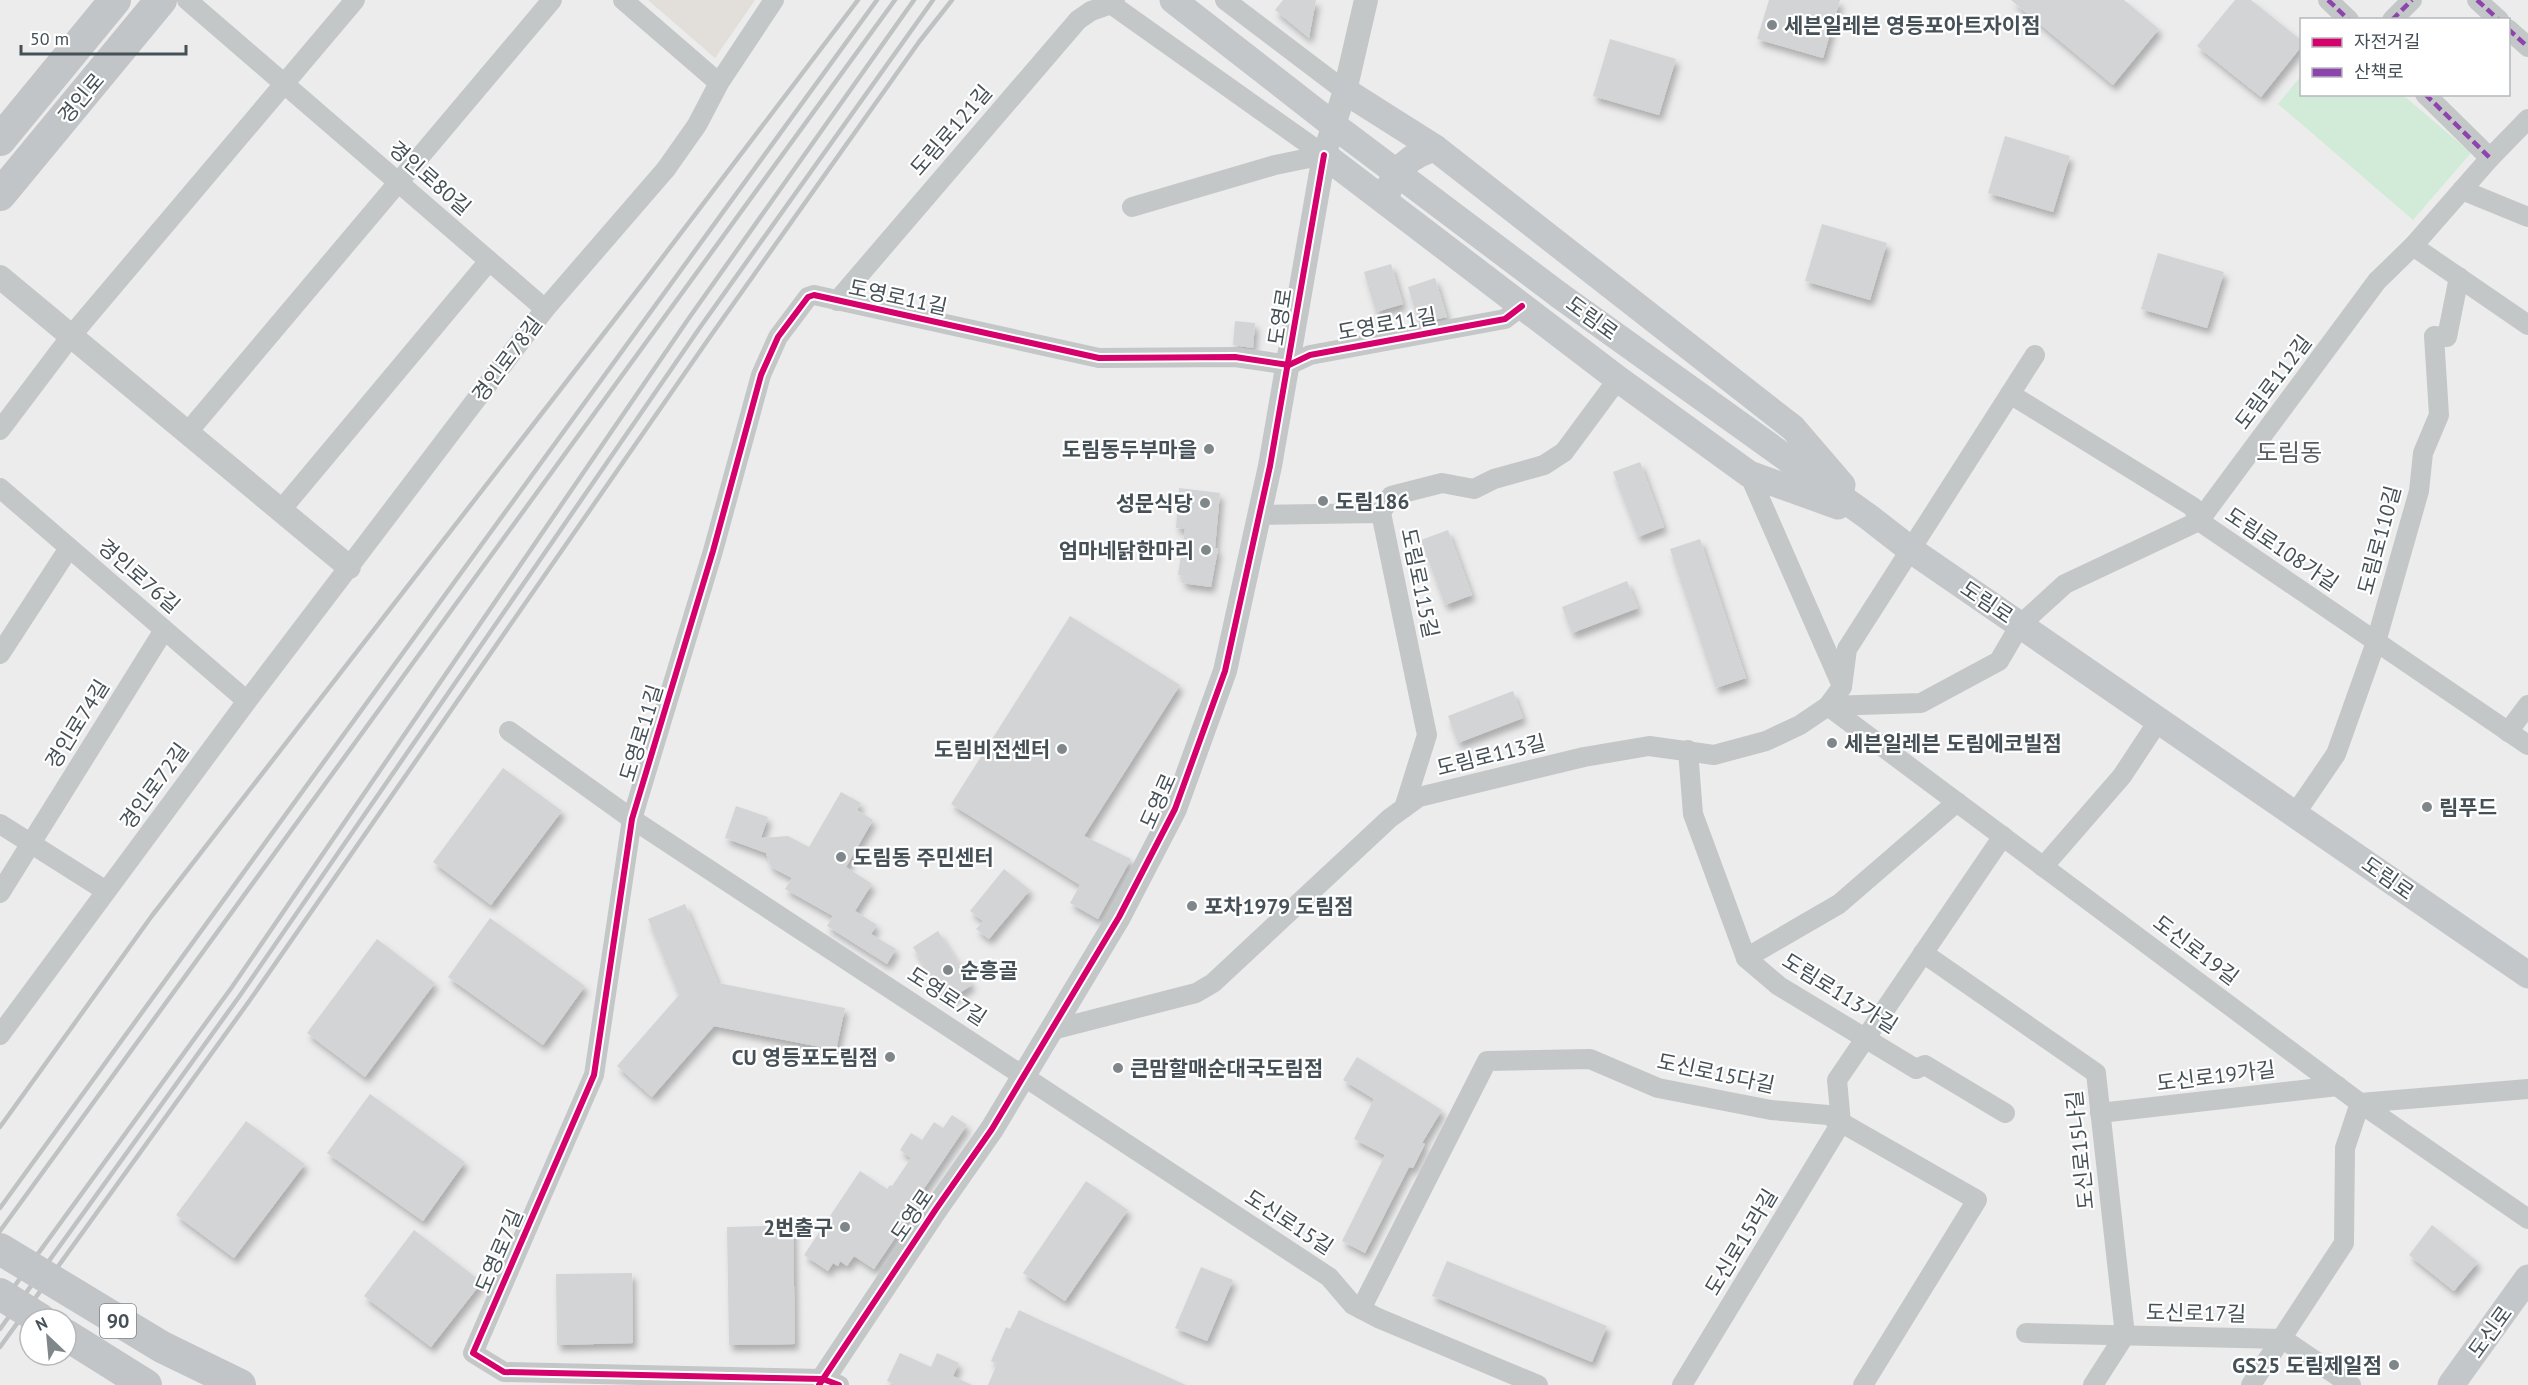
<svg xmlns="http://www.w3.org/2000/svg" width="2528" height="1385" viewBox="0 0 2528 1385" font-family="'PT Sans','Noto Sans KR',sans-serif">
	<defs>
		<filter id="shadow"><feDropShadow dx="3.5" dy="6" stdDeviation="3" flood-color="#0004"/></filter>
	</defs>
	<rect width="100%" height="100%" fill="#edecec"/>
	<path fill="#e2dfda" d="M 648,0 L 755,0 L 715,58 Z"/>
	<path fill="#d2ebd9" d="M 2301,76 L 2302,94 L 2403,95 L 2471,153 L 2413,220 L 2278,104 Z"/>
	<g fill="#d3d4d5" filter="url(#shadow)">
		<path d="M 1283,0 L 1316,0 L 1309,38 L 1275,10 Z"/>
		<path d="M 1769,0 L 1840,0 L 1823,58 L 1757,39 Z"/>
		<path d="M 2011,0 L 2124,0 L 2159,29 L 2113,85 Z"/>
		<path d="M 2235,0 L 2251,0 L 2301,40 L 2301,47 L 2261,97 L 2197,46 Z"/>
		<path d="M 1610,39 L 1676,59 L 1659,115 L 1593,96 Z"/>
		<path d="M 2005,136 L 2070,156 L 2053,212 L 1988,193 Z"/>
		<path d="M 1822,224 L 1887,243 L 1870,300 L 1805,281 Z"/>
		<path d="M 2158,253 L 2224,272 L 2207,328 L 2141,309 Z"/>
		<path d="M 1391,264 L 1403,304 L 1376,312 L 1364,272 Z"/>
		<path d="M 1435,278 L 1447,317 L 1419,323 L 1408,287 Z"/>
		<path d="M 1235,321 L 1255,323 L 1253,348 L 1233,345 Z"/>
		<path d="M 1640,462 L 1664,527 L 1638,537 L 1613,472 Z"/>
		<path d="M 1179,488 L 1220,493 L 1215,548 L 1218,549 L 1211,587 L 1182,583 L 1183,575 L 1178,575 L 1185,529 L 1176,528 Z"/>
		<path d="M 1448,530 L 1472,595 L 1445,605 L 1421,540 Z"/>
		<path d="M 1700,539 L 1746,678 L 1716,688 L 1670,549 Z"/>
		<path d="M 1627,581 L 1638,608 L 1572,633 L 1562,607 Z"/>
		<path d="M 1070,616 L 1180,685 L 1084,836 L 1131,859 L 1098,919 L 1070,903 L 1080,885 L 951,804 Z"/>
		<path d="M 1513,691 L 1523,718 L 1458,743 L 1448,716 Z"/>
		<path d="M 503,768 L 562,811 L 491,905 L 433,862 Z"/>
		<path d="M 841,792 L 861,803 L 857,810 L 873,820 L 846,867 L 872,884 L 855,911 L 877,925 L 871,934 L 896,949 L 887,964 L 827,926 L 833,916 L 785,889 L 792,878 L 771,867 L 766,853 L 725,838 L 736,806 L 768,817 L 761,838 L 788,836 L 809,847 Z"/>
		<path d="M 1004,869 L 1030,890 L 989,939 L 976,929 L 983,921 L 970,911 Z"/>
		<path d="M 685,904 L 718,983 L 845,1008 L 836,1050 L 714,1026 L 652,1097 L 617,1066 L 679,995 L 648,919 Z"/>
		<path d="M 490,918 L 585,986 L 543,1045 L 448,977 Z"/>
		<path d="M 938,931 L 972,985 L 947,1001 L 913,947 Z"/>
		<path d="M 377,939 L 435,983 L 365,1077 L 307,1033 Z"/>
		<path d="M 1357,1057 L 1442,1110 L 1422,1143 L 1425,1144 L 1413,1168 L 1409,1167 L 1365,1253 L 1342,1241 L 1385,1155 L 1354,1139 L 1374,1099 L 1343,1080 Z"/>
		<path d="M 370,1094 L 465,1162 L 423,1221 L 327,1153 Z"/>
		<path d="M 952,1115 L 967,1125 L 915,1202 L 918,1204 L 874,1269 L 854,1256 L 847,1266 L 840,1261 L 838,1266 L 833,1263 L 828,1271 L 804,1255 L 860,1171 L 887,1189 L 890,1185 L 892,1186 L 911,1158 L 900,1150 L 911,1133 L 922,1140 L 934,1122 L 943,1128 Z"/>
		<path d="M 246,1121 L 305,1164 L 234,1258 L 176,1215 Z"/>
		<path d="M 1086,1181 L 1128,1210 L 1065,1301 L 1023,1273 Z"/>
		<path d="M 793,1225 L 795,1344 L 729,1345 L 727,1227 Z"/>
		<path d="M 2432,1225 L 2478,1262 L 2454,1291 L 2409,1255 Z"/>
		<path d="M 414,1230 L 482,1282 L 431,1347 L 364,1296 Z"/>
		<path d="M 1447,1261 L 1607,1326 L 1592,1362 L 1432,1296 Z"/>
		<path d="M 1201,1267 L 1233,1280 L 1207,1341 L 1175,1328 Z"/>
		<path d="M 632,1273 L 633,1343 L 557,1345 L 556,1274 Z"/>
		<path d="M 1019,1310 L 1040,1320 L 1186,1385 L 988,1385 L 997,1364 L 991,1361 L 1006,1327 L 1010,1329 Z"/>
		<path d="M 900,1353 L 931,1367 L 937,1353 L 959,1363 L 953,1376 L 972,1385 L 896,1385 L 887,1381 Z"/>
	</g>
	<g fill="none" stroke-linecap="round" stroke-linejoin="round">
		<g stroke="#c3c7c8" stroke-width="20">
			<path d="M 187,0 L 545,309"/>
			<path d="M 623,0 L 719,83"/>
			<path d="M 1115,0 L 1111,4 L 1324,155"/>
			<path d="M 1225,0 L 1345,91"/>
			<path d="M 2328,0 L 2349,20"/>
			<path d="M 2477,0 L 2499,20"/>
			<path d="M 2392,20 L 2412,0"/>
			<path d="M 2508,29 L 2528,47"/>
			<path d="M 2425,94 L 2490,158"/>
			<path d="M 2462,190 L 2528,217"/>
			<path d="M 1132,207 L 1275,165 L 1324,155"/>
			<path d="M 2413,246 L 2528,325"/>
			<path d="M 837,301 L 1078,20 L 1091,11 L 1111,4"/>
			<path d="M 2010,394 L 2193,507 L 2199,521 L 2528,745"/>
			<path d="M 0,430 L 71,336 L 355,0"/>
			<path d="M 187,433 L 552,0"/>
			<path d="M 1749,474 L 1842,686"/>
			<path d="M 0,488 L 247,701"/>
			<path d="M 281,510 L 489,261"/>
			<path d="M 1259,515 L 1381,513"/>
			<path d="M 0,654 L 69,548"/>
			<path d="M 1828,706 L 1921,703 L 1999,661 L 2020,625 L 2065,584 L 2199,521 L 2377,281 L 2413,246 L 2490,158 L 2528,119"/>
			<path d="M 1828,706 L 2360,1103 L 2528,1219"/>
			<path d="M 509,731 L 632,819 L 1329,1277 L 1353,1305 L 1378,1318 L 1538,1385"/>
			<path d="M 2508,732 L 2528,705"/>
			<path d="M 1688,750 L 1693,814 L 1746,958 L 1779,986 L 1916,1069 L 1925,1065 L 2005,1113"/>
			<path d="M 1404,808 L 1427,735 L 1381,513 L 1391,496 L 1442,483 L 1474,489 L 1494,479 L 1544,465 L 1564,452 L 1618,379"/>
			<path d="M 2295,814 L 2336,754 L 2376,642 L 2419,491 L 2423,453 L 2439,415 L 2434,336 L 2447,337 L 2459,277"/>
			<path d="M 0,824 L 106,891"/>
			<path d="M 2043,867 L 2122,776 L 2159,720"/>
			<path d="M 0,893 L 164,630"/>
			<path d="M 1923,953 L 2096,1073 L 2125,1335 L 2093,1385"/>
			<path d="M 1746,958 L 1839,904 L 1957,802"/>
			<path d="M 1052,1030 L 1196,993 L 1213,983 L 1390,818 L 1419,797 L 1584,757 L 1649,746 L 1714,755 L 1766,741 L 1800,725 L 1828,706 L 1842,687 L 1847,649 L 2035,355"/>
			<path d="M 0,1035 L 247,701 L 545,309 L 666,169 L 697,125 L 719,83 L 774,0"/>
			<path d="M 2100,1113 L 2338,1086"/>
			<path d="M 1361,1309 L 1487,1061 L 1590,1059 L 1658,1088 L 1771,1110 L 1828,1115 L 1977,1200 L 1863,1385"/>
			<path d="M 2026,1333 L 2283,1339 L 2351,1385"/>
			<path d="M 839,1385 L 823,1379 L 504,1372 L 473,1353 L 594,1075 L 632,819 L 713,551 L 761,375 L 778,337 L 808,297 L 814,295 L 1099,358 L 1235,357 L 1289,365 L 1310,355 L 1505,319 L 1522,306"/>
			<path d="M 1682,1385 L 1841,1123 L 1837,1080 L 2003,836"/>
			<path d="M 2251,1385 L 2344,1243 L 2345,1148 L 2360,1103 L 2528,1089"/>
		</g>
		<g stroke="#c3c7c8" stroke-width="24">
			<path d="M 0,277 L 349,567"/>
			<path d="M 819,1385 L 936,1209 L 992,1129 L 1119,917 L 1175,809 L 1225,671 L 1270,466 L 1324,155 L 1345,91 L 1366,0"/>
		</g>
		<g stroke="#c4c7c9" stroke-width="27">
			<path d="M 1345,91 L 1435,148 L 1793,428 L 1842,485"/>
			<path d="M 1324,155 L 1618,379 L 1749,474 L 1838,506"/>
			<path d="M 1387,194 C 1395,169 1410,155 1435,148"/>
			<path d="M 1559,295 L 1870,518 L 1911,550 L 2528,975"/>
			<path d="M 2451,1385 L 2528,1278"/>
		</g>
		<g stroke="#c2c5c7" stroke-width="32">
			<path d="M 0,140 L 115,0"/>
			<path d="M 0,195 L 161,0"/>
			<path d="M 66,1335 L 146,1385"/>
		</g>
		<g stroke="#bfc2c3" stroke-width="4.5">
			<path d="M 0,1127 L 151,917 L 643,283 L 858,0"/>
			<path d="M 0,1208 L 877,0"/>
			<path d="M 0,1231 L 895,0"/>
			<path d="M 0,1306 L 232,987 L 689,318 L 914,0"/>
			<path d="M 0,1329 L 241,994 L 701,326 L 933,0"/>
			<path d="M 0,1347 L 250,1000 L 712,334 L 919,42 L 952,0"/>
		</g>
		<path stroke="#c4c7c9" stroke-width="27" d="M 1173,0 L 1332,124 L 1559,295"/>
		<g stroke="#c2c5c7" stroke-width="32">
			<path d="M 0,1249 L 162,1347 L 240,1385"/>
			<path d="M 0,1294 L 40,1319"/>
		</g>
		<g stroke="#8e44ad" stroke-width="4.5" stroke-dasharray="9 4.5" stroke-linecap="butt">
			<path d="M 2328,0 L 2349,20"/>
			<path d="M 2477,0 L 2499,20"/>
			<path d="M 2392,20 L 2412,0"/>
			<path d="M 2508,29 L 2528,47"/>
			<path d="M 2425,94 L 2490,158"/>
		</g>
		<defs>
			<g id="cycleway">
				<path d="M 819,1385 L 936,1209 L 992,1129 L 1119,917 L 1175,809 L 1225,671 L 1270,466 L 1324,155"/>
				<path d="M 839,1385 L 823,1379 L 504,1372 L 473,1353 L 594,1075 L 632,819 L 713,551 L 761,375 L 778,337 L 808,297 L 814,295 L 1099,358 L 1235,357 L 1289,365 L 1310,355 L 1505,319 L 1522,306"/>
			</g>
		</defs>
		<use href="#cycleway" stroke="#fff" stroke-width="10"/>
		<use href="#cycleway" stroke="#d6006c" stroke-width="6"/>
	</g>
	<g fill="#80878b" stroke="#fff" stroke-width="2">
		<circle cx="1772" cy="25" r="6"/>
		<circle cx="1209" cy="449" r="6"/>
		<circle cx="1323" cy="501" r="6"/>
		<circle cx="1205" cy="503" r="6"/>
		<circle cx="1206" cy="550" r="6"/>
		<circle cx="1832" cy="743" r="6"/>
		<circle cx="1062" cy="749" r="6"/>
		<circle cx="2427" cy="807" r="6"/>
		<circle cx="841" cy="857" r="6"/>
		<circle cx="1192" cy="906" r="6"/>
		<circle cx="948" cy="970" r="6"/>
		<circle cx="890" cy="1057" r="6"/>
		<circle cx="1118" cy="1068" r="6"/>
		<circle cx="845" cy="1227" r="6"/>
		<circle cx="2394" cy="1365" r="6"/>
	</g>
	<g text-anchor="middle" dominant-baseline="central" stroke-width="4.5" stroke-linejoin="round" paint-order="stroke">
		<rect fill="#fff" stroke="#7d8489" stroke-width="1.5" x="100" y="1304" width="36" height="34" rx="4.5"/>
		<g font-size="20" font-weight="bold" fill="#455057">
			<text x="118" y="1321">90</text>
		</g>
		<g font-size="21" font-weight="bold" fill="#455057" stroke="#fff" text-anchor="start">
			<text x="1784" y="25">세븐일레븐 영등포아트자이점</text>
			<text x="1197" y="449" text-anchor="end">도림동두부마을</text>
			<text x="1335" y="501">도림186</text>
			<text x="1193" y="503" text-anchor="end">성문식당</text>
			<text x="1194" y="550" text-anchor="end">엄마네닭한마리</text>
			<text x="1844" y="743">세븐일레븐 도림에코빌점</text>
			<text x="1050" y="749" text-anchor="end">도림비전센터</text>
			<text x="2439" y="807">림푸드</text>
			<text x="853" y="857">도림동 주민센터</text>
			<text x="1204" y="906">포차1979 도림점</text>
			<text x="960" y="970">순흥골</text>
			<text x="878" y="1057" text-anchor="end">CU 영등포도림점</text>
			<text x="1130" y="1068">큰맘할매순대국도림점</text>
			<text x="833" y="1227" text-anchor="end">2번출구</text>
			<text x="2382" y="1365" text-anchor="end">GS25 도림제일점</text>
		</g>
		<g font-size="21" fill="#455057" stroke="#fff">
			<text transform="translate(81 98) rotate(-50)">경인로</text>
			<text transform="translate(951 130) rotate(-49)">도림로121길</text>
			<text transform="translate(430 178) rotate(41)">경인로80길</text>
			<text transform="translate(898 297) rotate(12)">도영로11길</text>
			<text transform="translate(1280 317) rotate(-81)">도영로</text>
			<text transform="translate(1592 318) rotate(36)">도림로</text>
			<text transform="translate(1387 324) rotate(-10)">도영로11길</text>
			<text transform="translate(507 359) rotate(-53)">경인로78길</text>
			<text transform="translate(2273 382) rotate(-53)">도림로112길</text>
			<text transform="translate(2379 540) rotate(-75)">도림로110길</text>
			<text transform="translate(2282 549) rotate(34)">도림로108가길</text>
			<text transform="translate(139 576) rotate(41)">경인로76길</text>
			<text transform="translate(1420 583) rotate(78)">도림로115길</text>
			<text transform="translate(1987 602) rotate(34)">도림로</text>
			<text transform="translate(77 724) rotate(-58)">경인로74길</text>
			<text transform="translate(641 733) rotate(-73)">도영로11길</text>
			<text transform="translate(1491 755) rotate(-14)">도림로113길</text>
			<text transform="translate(154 786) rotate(-54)">경인로72길</text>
			<text transform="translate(1158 801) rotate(-66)">도영로</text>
			<text transform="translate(2388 878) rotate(35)">도림로</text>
			<text transform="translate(2196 950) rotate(37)">도신로19길</text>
			<text transform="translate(1840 993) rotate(32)">도림로113가길</text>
			<text transform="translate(947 996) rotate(33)">도영로7길</text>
			<text transform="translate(1716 1073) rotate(12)">도신로15다길</text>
			<text transform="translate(2216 1076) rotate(-7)">도신로19가길</text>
			<text transform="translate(2080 1150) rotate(-96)">도신로15나길</text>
			<text transform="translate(912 1215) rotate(-56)">도영로</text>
			<text transform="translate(1289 1222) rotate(33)">도신로15길</text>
			<text transform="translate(1741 1242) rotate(-59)">도신로15라길</text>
			<text transform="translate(499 1251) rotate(-67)">도영로7길</text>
			<text transform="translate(2196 1313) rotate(1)">도신로17길</text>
			<text transform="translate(2490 1332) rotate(-54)">도신로</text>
		</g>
		<g font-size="24" fill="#595c60" stroke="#fff">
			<text x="2289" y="452">도림동</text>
		</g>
	</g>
	<rect x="2300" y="18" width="210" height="78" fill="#ffffff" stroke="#b5b9bc" stroke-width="1.5"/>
	<rect x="2312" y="38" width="30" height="9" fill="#d6006c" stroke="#b5b9bc" stroke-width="1.5"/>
	<text x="2354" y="48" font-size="18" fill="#455057">자전거길</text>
	<rect x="2312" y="68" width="30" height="9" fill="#8e44ad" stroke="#b5b9bc" stroke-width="1.5"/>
	<text x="2354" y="78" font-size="18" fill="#455057">산책로</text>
	<g transform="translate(48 1337) rotate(334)"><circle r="28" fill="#ffffff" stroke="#b5b9bc" stroke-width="1.5"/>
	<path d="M0-4.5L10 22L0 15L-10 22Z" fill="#80878b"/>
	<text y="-9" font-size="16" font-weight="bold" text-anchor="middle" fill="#455057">N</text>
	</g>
	<path d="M21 45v9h165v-9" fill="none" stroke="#455057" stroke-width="3"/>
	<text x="30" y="45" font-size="18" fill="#455057" stroke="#ffffff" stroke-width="4.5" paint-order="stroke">50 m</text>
</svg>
